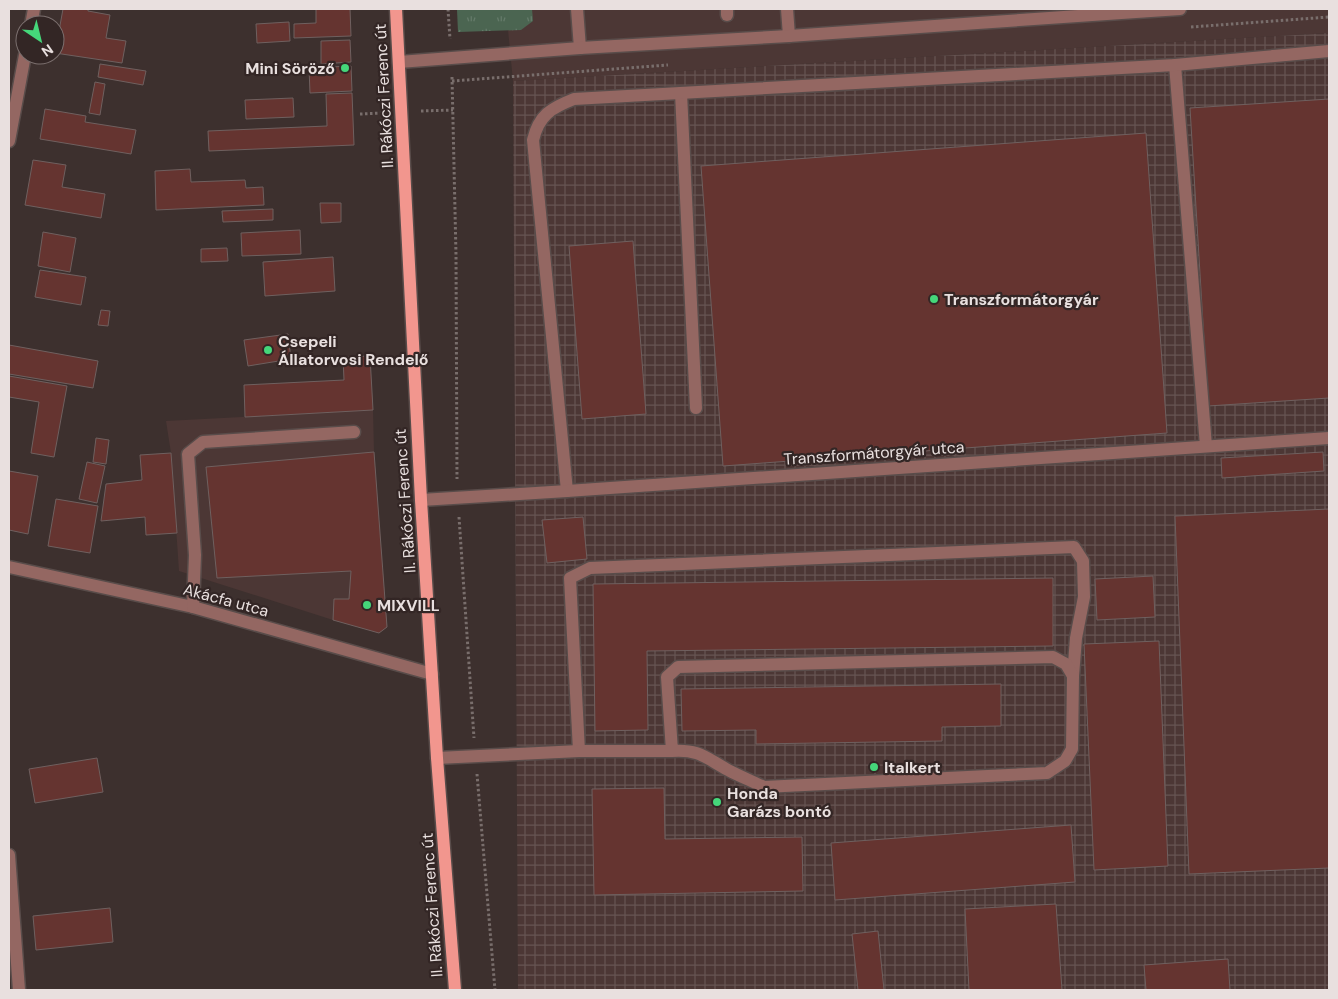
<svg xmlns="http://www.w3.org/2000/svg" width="1338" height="999" viewBox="0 0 1338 999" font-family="'DM Sans',sans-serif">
	<defs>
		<pattern id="industrial-grid" width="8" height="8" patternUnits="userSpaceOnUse" patternTransform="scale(1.25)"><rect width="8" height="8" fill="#4c3735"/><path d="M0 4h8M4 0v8" fill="none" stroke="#665452"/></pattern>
		<pattern id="grass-tufts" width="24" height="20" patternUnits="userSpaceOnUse" patternTransform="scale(1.25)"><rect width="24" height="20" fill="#4b6551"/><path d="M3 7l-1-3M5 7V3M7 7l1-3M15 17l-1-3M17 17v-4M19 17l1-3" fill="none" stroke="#657b6a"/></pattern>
	</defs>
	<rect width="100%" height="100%" fill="#3d302e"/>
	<g fill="#4c3735">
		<path d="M 506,9 L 1329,9 L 1329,33 L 513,81 Z"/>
		<path d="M 373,410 L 374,452 L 387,627 L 379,633 L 333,620 L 179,571 L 171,453 L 166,421 Z"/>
	</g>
	<path fill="url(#industrial-grid)" d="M 1329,33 L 1329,990 L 518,990 L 513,81 Z"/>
	<path fill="url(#grass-tufts)" d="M 457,9 L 532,9 L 533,21 L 521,30 L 458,32 Z"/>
	<g fill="#653430" stroke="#6f605f">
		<path d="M 63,9 L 88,9 L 88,11 L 110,15 L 106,38 L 126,41 L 122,63 L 55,53 Z"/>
		<path d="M 316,9 L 350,9 L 351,36 L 294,38 L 294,24 L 316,23 Z"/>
		<path d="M 289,22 L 290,41 L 257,43 L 256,24 Z"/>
		<path d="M 350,40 L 351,62 L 321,64 L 321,41 Z"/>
		<path d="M 100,64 L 146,71 L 143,85 L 98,77 Z"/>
		<path d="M 351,66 L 352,91 L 310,93 L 309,68 Z"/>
		<path d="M 95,82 L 105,84 L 100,115 L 89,113 Z"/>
		<path d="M 352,93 L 354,145 L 209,151 L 208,131 L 327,126 L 326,94 Z"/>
		<path d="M 293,98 L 294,117 L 246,119 L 245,100 Z"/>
		<path d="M 1329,99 L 1329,398 L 1208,406 L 1190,108 Z"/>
		<path d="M 45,109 L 86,116 L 85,122 L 136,130 L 131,154 L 40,139 Z"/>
		<path d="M 1146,133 L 1167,433 L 723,466 L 701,166 Z"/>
		<path d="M 33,160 L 66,165 L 62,187 L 105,194 L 101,218 L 25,205 Z"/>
		<path d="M 190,169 L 191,182 L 245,180 L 246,188 L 263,187 L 264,205 L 156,210 L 155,171 Z"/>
		<path d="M 320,203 L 341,203 L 341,222 L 321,223 Z"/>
		<path d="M 273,209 L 273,220 L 223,222 L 222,211 Z"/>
		<path d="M 300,230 L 301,254 L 242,256 L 241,233 Z"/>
		<path d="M 43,232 L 76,238 L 70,272 L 38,266 Z"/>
		<path d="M 633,241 L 646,414 L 582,419 L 569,246 Z"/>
		<path d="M 227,248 L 228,261 L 201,262 L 201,249 Z"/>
		<path d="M 333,257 L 335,291 L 265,296 L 263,262 Z"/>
		<path d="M 40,270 L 86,277 L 81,305 L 35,297 Z"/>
		<path d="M 101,310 L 110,311 L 108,326 L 98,325 Z"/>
		<path d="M 288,334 L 291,359 L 248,366 L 244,340 Z"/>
		<path d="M 9,345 L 98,361 L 93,388 L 9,374 Z"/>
		<path d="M 370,356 L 373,410 L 245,417 L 244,385 L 344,380 L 343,357 Z"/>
		<path d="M 9,376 L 67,386 L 54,457 L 31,453 L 39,402 L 9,397 Z"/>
		<path d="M 96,438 L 109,440 L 106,464 L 93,462 Z"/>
		<path d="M 374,452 L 387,627 L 379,633 L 333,620 L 334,599 L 349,599 L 351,571 L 217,578 L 206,467 Z"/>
		<path d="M 1323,452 L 1324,471 L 1222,478 L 1221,458 Z"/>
		<path d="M 171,453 L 177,533 L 146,535 L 145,517 L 101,521 L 106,484 L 142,480 L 140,455 Z"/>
		<path d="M 87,462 L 105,466 L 97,503 L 79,499 Z"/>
		<path d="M 9,471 L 38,476 L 28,534 L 9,530 Z"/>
		<path d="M 56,499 L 98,506 L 90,553 L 48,546 Z"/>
		<path d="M 1329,509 L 1329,868 L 1189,874 L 1175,516 Z"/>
		<path d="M 583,517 L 587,559 L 547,563 L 542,520 Z"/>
		<path d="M 1153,576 L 1155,617 L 1097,620 L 1095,579 Z"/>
		<path d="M 1053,578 L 1053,646 L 647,651 L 648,730 L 595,731 L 593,584 Z"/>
		<path d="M 1159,641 L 1168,866 L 1094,870 L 1084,644 Z"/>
		<path d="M 1001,684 L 1001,726 L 942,727 L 942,741 L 756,744 L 756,730 L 682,731 L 681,689 Z"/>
		<path d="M 97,758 L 103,792 L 35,803 L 29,769 Z"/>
		<path d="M 664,788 L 665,839 L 802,837 L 803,891 L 594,895 L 592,789 Z"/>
		<path d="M 1071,825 L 1075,882 L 835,900 L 831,843 Z"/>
		<path d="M 1056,904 L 1062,990 L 969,990 L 965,909 Z"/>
		<path d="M 110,908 L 113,942 L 36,950 L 33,916 Z"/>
		<path d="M 878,931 L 884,990 L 858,990 L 852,934 Z"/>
		<path d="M 1228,959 L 1230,990 L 1146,990 L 1144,965 Z"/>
	</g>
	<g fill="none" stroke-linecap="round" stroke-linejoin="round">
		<defs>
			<g id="minor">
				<path d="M 577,9 L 580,48"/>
				<path d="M 727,9 L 727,15"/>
				<path d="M 787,9 L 789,36"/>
				<path d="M 31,25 L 34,9"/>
				<path d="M 399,62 L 580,48 L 789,36 L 1180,9"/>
				<path d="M 1175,65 L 1206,446"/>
				<path d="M 681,93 L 696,408"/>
				<path d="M 9,141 L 25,55"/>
				<path d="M 567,491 L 533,140 C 539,115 551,108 574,99 L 1175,65 L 1329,51"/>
				<path d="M 421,500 L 567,491 L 1329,438"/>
				<path d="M 9,567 L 193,607 L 432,674"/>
				<path d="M 193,607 L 195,555 L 188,454 L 203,442 L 354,432"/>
				<path d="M 579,751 L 570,578 L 590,568 L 1074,547 L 1083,561 L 1084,597 L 1076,638 L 1073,676"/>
				<path d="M 437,758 L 579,751 L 672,751 C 699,749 706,758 728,770 C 739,776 752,781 764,787 L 1047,773 L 1065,761 L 1072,749 L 1073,676 L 1066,664 L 1053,657 L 678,667 L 667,677 L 672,751"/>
				<path d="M 9,855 L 19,990"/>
			</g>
			<path id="major" d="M 396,9 L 421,500 L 437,758 L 455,990"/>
		</defs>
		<use href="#minor" stroke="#594c4a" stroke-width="15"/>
		<use href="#major" stroke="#594c4a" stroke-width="15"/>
		<g stroke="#796e6c" stroke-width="3" stroke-dasharray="2.5 2.5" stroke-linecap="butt">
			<path d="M 448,9 L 450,39"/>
			<path d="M 1191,27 L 1329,17"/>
			<path d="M 452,77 L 456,255 L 457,479"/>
			<path d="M 452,81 L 668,65"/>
			<path d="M 421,111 L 453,110"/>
			<path d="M 360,114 L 382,113"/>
			<path d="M 459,517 L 474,738"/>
			<path d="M 477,774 L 495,990"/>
		</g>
		<use href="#minor" stroke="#946762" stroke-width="12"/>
		<use href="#major" stroke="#f2968e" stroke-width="12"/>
	</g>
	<g fill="#45d77a" stroke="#332625" stroke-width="2">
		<circle cx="345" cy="68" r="5"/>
		<circle cx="934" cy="299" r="5"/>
		<circle cx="268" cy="350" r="5"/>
		<circle cx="367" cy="605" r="5"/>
		<circle cx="874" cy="767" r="5"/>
		<circle cx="717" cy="802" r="5"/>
	</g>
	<g text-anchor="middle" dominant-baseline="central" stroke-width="4.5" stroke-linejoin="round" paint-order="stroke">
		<g font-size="16" font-weight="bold" fill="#e9e0df" stroke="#332625" text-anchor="start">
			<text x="335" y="68" text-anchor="end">Mini Söröző</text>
			<text x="944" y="299">Transzformátorgyár</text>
			<text x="278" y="341">Csepeli<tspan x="278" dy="18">Állatorvosi Rendelő</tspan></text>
			<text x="377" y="605">MIXVILL</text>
			<text x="884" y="767">Italkert</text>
			<text x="727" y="793">Honda<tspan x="727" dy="18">Garázs bontó</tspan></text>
		</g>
		<g font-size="16" fill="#e9e0df" stroke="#332625">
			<text transform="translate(384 96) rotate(-93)">II. Rákóczi Ferenc út</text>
			<text transform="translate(874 453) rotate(-4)">Transzformátorgyár utca</text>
			<text transform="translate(405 501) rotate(-94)">II. Rákóczi Ferenc út</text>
			<text transform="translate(226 600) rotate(15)">Akácfa utca</text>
			<text transform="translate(432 905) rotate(-94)">II. Rákóczi Ferenc út</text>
		</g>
	</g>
	<rect width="1338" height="999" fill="none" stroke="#e9e0df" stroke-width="20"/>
	<g transform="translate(40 40) rotate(145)"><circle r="24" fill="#332625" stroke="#7c706f"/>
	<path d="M0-4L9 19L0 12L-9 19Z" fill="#45d77a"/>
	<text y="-8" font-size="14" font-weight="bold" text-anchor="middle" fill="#e9e0df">N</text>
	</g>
</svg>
